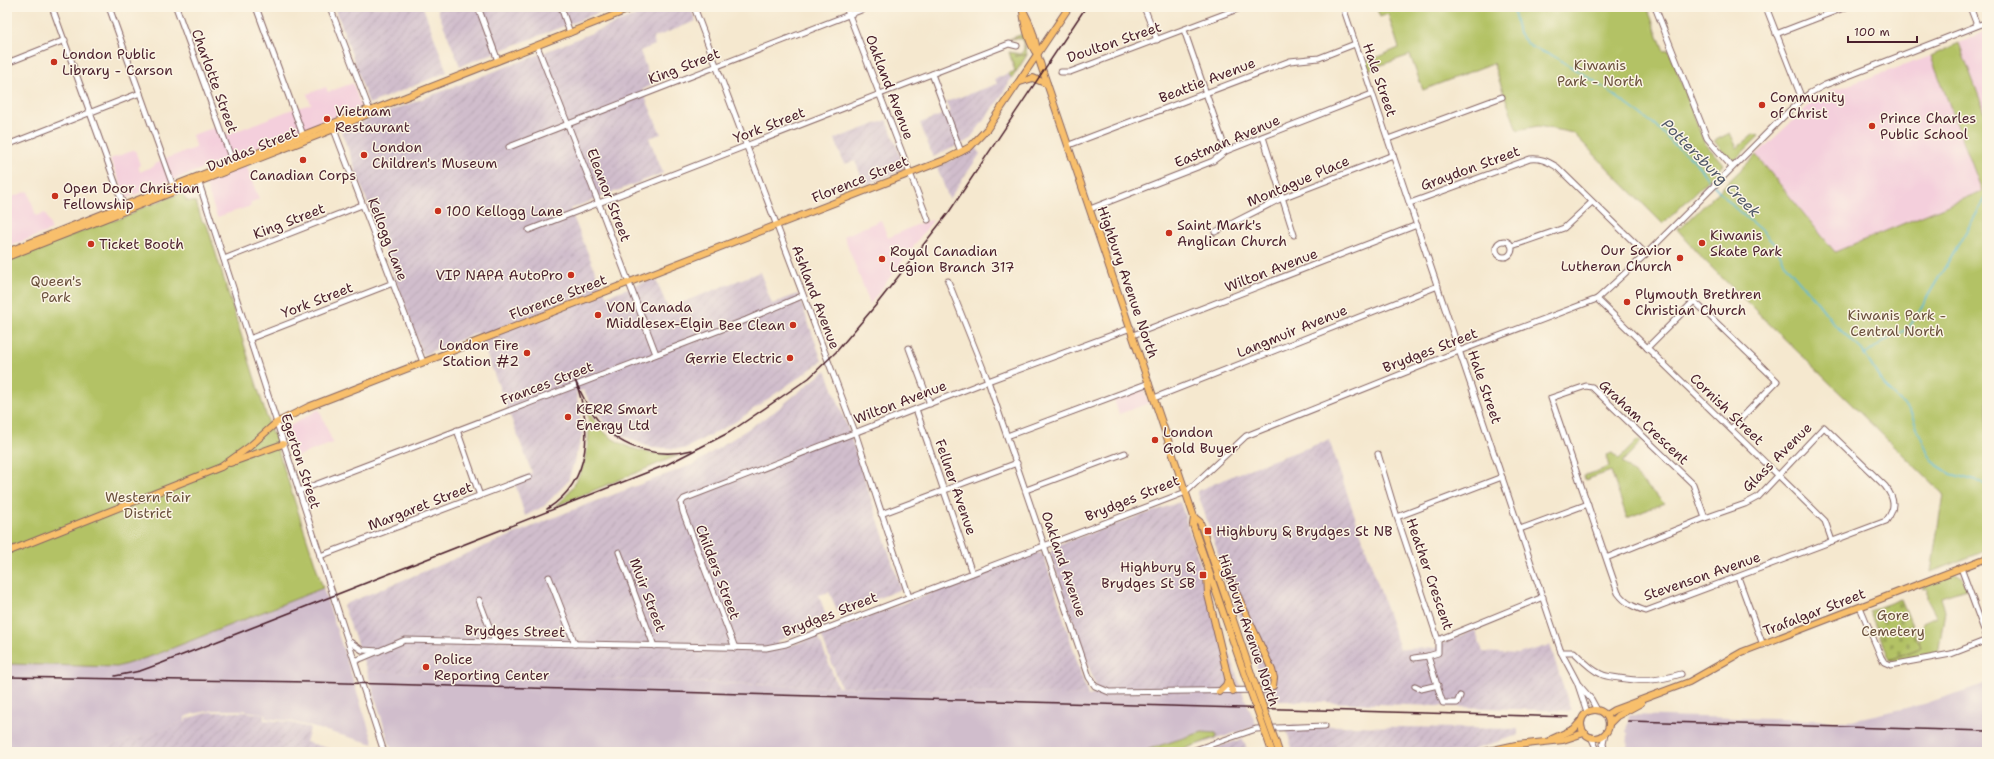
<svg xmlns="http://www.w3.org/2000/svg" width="1994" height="759" viewBox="0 0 1994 759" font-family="'Shantell Sans',sans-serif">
	<defs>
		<pattern id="industrial-furrows" width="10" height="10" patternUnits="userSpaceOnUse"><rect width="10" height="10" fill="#d0bdcc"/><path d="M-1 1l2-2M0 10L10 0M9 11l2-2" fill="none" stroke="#b4a2af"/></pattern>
		<pattern id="cemetery-stones" width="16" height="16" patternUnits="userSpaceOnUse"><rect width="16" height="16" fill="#b3c265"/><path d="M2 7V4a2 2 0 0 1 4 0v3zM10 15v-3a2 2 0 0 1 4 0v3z" fill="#9ba658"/></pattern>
	</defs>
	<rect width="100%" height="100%" fill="#fcf5e5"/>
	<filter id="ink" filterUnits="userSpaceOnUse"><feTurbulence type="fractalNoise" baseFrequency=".025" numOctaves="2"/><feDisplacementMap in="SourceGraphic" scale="8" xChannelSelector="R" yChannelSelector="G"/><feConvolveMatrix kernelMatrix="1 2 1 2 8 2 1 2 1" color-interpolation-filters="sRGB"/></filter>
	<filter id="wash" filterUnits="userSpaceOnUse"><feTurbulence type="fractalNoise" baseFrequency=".012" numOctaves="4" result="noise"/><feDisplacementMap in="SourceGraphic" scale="16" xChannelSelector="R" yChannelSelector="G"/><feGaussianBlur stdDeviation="0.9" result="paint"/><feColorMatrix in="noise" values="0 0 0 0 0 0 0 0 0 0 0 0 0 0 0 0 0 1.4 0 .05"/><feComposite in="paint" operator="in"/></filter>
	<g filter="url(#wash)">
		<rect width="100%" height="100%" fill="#f5e8cf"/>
		<g fill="#f4cfdc">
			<path d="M 1987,31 L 1987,118 L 1959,43 Z"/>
			<path d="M 1931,56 L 1982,191 L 1835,252 L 1756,155 L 1818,97 L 1828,92 Z"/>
			<path d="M 353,83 L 361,107 L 127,198 L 110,159 L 135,150 L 140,165 L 138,166 L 140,172 L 154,166 L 154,165 L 167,158 L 196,148 L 192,135 L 216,127 L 224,136 L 290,110 L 311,104 L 307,94 L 326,87 L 328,92 Z"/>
			<path d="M 246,165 L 259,199 L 250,203 L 251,206 L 217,217 L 205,183 Z"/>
			<path d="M 28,191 L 36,216 L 45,213 L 52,230 L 7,247 L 7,199 Z"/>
			<path d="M 881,220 L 888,238 L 923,222 L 933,220 L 870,304 L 844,236 Z"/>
			<path d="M 1143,389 L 1149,403 L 1119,414 L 1114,400 Z"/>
			<path d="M 319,409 L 333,443 L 292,458 L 285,429 Z"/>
		</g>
		<g fill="url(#industrial-furrows)">
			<path d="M 335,7 L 423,7 L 447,72 L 369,104 Z"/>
			<path d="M 436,7 L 614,7 L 460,66 Z"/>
			<path d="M 656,7 L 690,7 L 696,21 L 653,38 L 655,45 L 640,51 L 652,85 L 642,90 L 661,134 L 649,138 L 663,173 L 570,209 L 602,288 L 607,296 L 655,278 L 668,308 L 760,272 L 772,304 L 798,294 L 822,361 L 735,422 L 684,449 L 649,447 L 612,431 L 595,410 L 583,390 L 576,392 L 583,433 L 568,481 L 544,506 L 525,516 L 514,480 L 532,473 L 478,332 L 423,355 L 341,130 L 535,56 Z"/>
			<path d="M 1016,70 L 999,100 L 969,140 L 933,157 L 920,123 L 950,112 L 946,102 L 997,84 L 995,79 Z"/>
			<path d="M 887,120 L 904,166 L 904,169 L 865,185 L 855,161 L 844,164 L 835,139 Z"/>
			<path d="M 977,148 L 980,154 L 949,199 L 937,167 Z"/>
			<path d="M 826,370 L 847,426 L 901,589 L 839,614 L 829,592 L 819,595 L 828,622 L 777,641 L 778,650 L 818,636 L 838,687 L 367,671 L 343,605 L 565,513 L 694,464 L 774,412 Z"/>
			<path d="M 1329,440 L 1400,649 L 1436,648 L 1445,642 L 1475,630 L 1483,652 L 1518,654 L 1550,645 L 1571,711 L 1268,700 L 1197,491 L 1246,470 Z"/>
			<path d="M 1180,502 L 1243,694 L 1098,693 L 1050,554 L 1054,546 Z"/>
			<path d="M 1035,553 L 1041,553 L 1044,556 L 1088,696 L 841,687 L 821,635 Z"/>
			<path d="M 209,712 L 244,712 L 264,714 L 264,720 L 288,722 L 310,728 L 306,742 L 342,752 L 94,752 L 126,740 L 142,737 L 185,721 L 186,723 L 186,719 Z"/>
			<path d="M 1285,725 L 1518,729 L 1518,735 L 1466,752 L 1293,752 Z"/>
			<path d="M 1242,739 L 1249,752 L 1203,752 Z"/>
		</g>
		<g fill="#d0bdcc">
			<path d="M 323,588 L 374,744 L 290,721 L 265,718 L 266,714 L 242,710 L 214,710 L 192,714 L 185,717 L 185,721 L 142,737 L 126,740 L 94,752 L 7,752 L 7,664 L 117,667 L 155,655 Z"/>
			<path d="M 367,671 L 1088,696 L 1099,693 L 1243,694 L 1257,726 L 1176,752 L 392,752 Z"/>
			<path d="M 1987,683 L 1987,752 L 1627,752 L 1628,734 L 1626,731 L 1629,715 L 1847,721 L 1924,704 Z"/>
		</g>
		<g fill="#b3c265" stroke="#7e7048">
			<path d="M 1376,7 L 1647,7 L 1664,51 L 1669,50 L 1704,142 L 1724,165 L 1663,224 L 1573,133 L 1538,126 L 1517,130 L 1493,63 L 1423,90 L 1410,55 L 1367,70 L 1365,62 L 1399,48 L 1388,14 L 1380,17 Z"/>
			<path d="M 1023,34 L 1027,55 L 1014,56 L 1027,55 L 1012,78 L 1008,74 L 1015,71 L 1009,52 L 1020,54 C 1026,50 1025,43 1020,38 L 1009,39 Z"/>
			<path d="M 1959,43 L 1987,118 L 1987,550 L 1931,572 L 1943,494 L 1703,259 L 1677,229 L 1679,227 L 1681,228 L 1756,155 L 1835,252 L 1982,191 L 1931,56 Z"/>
			<path d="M 1730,133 L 1737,148 L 1754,134 L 1759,136 L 1735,160 L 1731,161 L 1714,141 Z"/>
			<path d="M 181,193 L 187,201 L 196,202 L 202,221 L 207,225 L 272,434 L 274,433 L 277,436 L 276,444 L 323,588 L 155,655 L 117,667 L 7,664 L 7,260 L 111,220 L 113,221 L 135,213 L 134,211 Z"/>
			<path d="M 587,408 C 603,445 642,455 679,455 L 556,506 C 584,482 593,444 587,408 Z"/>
			<path d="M 1638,440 L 1641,442 L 1622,462 L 1664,503 L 1627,518 L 1611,471 L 1585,480 L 1584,476 L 1609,467 L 1606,455 L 1612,453 L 1619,459 Z"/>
			<path d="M 1954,574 L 1962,577 L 1966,589 L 1941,597 L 1945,611 L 1938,654 L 1897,663 L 1890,660 L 1921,647 L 1919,642 L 1923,622 L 1936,616 L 1927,599 L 1927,588 L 1923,589 L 1922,587 Z"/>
			<path d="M 1202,732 L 1216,733 L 1217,737 L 1176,752 L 1144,752 L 1149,749 Z"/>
		</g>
		<path fill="url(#cemetery-stones)" stroke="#7e7048" d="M 1901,599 L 1921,647 L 1890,660 L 1869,611 Z"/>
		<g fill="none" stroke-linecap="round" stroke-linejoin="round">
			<g stroke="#58bbd7" stroke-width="1.5">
				<path d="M 1513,7 L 1519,34 L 1531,47 L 1553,56 L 1596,82 L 1655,125 L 1674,145 L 1693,159 L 1707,178 L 1735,208 L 1763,232 L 1774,244 L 1787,267 L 1818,303 L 1835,325 L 1862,350 L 1884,386 L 1910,411 L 1928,454 L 1937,465 L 1951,474 L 1987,484"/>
				<path d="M 1865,355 L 1882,342 L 1909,328 L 1987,196"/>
			</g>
		</g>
	</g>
	<g filter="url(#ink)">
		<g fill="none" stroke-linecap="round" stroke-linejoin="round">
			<defs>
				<g id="minor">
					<path d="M 52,7 L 124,207"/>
					<path d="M 109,7 L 172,183"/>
					<path d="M 176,7 L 233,163"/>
					<path d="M 256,7 L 303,135"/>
					<path d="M 330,7 L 370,111"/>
					<path d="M 478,7 L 498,61"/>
					<path d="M 561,7 L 570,33"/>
					<path d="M 694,7 L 855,432 L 909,597"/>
					<path d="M 846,7 L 928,220"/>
					<path d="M 1144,7 L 1157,40"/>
					<path d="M 1343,7 L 1561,652 L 1577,682 L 1587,712"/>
					<path d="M 1655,7 L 1707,138 L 1732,167"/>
					<path d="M 1766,7 L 1802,99"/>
					<path d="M 1970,7 L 1977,25"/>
					<path d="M 1184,30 L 1226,151"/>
					<path d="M 1776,34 L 1846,7"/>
					<path d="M 537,46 L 599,204 L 656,354"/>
					<path d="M 7,63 L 65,40"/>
					<path d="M 1061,72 L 1070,72 L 1243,7"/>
					<path d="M 932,74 L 961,152"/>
					<path d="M 333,127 L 423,362"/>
					<path d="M 1263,137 L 1294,235"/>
					<path d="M 1388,139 L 1502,97"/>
					<path d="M 7,145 L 140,93"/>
					<path d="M 1069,145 L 1290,61 L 1319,58 L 1355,44"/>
					<path d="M 509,147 L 869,7"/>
					<path d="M 198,180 L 384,752"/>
					<path d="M 1410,203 L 1530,159 C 1541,158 1547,161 1557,167 L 1646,254"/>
					<path d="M 1090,209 L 1213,161 L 1226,151 L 1372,94"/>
					<path d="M 529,230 L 1009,44 L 1017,46"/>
					<path d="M 1215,232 L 1282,198 L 1393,155"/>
					<circle cx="1504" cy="249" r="8"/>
					<path d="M 1512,246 L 1564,228 L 1592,202"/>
					<path d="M 224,259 L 362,205"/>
					<path d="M 948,281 L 988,381 L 1089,677 L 1095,686 L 1109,692 L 1267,690 L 1273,686"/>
					<path d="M 1597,299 L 1814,510 L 1825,521 L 1832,541"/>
					<path d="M 1133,335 L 1417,225"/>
					<path d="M 249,339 L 393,283"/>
					<path d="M 909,348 L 930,404"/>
					<path d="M 1647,348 L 1694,301 L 1777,381 L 1731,429"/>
					<path d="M 1154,398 L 1438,286"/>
					<path d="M 916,409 L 972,573"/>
					<path d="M 457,430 L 480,496"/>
					<path d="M 1007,436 L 1149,383"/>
					<path d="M 1378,454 L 1397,517"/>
					<path d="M 1502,477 L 1397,517 L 1438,640 L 1543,597"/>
					<path d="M 1026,490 L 1125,453"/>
					<path d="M 299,491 L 746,320 L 802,296"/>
					<path d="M 881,514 L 1017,463"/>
					<path d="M 1520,529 L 1588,504"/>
					<path d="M 619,552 L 654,646"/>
					<path d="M 320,556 L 529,477"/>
					<path d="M 1606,558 L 1705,518 L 1745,504 L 1758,497 L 1824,427 L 1885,486 C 1895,499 1896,508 1886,521 L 1646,611 C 1634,607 1626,604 1618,593 L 1551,398 L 1586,386 L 1592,387 L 1693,484 L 1705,518"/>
					<path d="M 1961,568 L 1987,638"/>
					<path d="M 549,577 L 575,644"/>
					<path d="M 1738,577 L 1763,645"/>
					<path d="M 479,600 L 495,642"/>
					<path d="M 1860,607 L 1881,657 L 1884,662 L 1891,665 L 1951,654 L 1987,640"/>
					<path d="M 1438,640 L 1438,653 L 1428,656 L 1441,698 L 1443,703 L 1457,703 L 1460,696"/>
					<path d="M 350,642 L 362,650 L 379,651"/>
					<path d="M 735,648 L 683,512 L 681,503 L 684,499 L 988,381 L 1131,328"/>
					<path d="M 1561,652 L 1574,652 C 1582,660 1591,670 1601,674 C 1606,677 1614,677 1619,678 C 1644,682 1658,681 1681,674"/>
					<path d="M 1414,658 L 1428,656"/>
					<path d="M 355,661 L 405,640 L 766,648 L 786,644 L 1186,492 L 1246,436 L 1454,353 L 1597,299 L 1646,254 L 1788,112 L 1810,93 L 1825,85 L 1987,22"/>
					<path d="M 1579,685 L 1591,699 L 1597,710"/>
					<path d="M 1415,686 L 1421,689 L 1438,685"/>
					<path d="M 1591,737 L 1598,752"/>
					<path d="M 1189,752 L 1256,729 L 1325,726"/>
					<path d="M 1605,752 L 1603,744 L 1605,734"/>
				</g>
				<g id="major">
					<path d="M 1023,10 C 1031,25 1036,38 1037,54 L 1194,517 L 1193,525 L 1245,676"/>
					<path d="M 1023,12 C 1025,27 1028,42 1037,54"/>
					<path d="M 1020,82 L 1033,78 L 1047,84"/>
					<path d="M 7,252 C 127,204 246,157 367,110 L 370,111 L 635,7"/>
					<path d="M 7,257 L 334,129 L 368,114 L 369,111"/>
					<path d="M 230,463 L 283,444"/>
					<path d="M 1194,517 L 1200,522 L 1252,676"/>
					<path d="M 7,552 L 221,467 L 249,447 L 276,423 L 308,407 L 947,159 L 970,147 L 987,129 L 1069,7"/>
					<path d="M 1213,557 L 1230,579 L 1272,670 L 1274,678 L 1273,686"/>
					<path d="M 1207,574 L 1208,595 L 1230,686 L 1233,691"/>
					<path d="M 1219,692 L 1226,685 L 1228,679"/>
					<circle cx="1595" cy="724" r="14"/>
					<path d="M 1606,715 L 1614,710 L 1689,682 L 1742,652 L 1987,558"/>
					<path d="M 1609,724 L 1617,716 L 1641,703"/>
					<path d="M 1552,739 L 1574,729 L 1581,721"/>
					<path d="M 1269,743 L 1272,752"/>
					<path d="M 1276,743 L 1279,752"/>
					<path d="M 1484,752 L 1516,745 L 1563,740 L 1584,733"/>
				</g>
			</defs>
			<use href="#minor" stroke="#866564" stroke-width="7"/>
			<use href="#major" stroke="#866564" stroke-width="8"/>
			<use href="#minor" stroke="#fff" stroke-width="5"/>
			<use href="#major" stroke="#f8bf6c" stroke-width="6"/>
			<g stroke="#4a1f2b" stroke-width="1.5">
				<path d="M 547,509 C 593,480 592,426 575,380 C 582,395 589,410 600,423 C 622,449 659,459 692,450"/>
				<path d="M 115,676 L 140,671 L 162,663 L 666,465 L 730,432 L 809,378 L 836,352 L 876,305 L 949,212 L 1086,7"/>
				<path d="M 7,677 L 310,682 L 1569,717"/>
				<path d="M 1628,721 L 1987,731"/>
			</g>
			<defs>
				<g id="major-bridge">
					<path d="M 1245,676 L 1269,743"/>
					<path d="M 1252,676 L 1276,743"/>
				</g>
			</defs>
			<use href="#major-bridge" stroke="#866564" stroke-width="8" stroke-linecap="butt"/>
			<use href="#major-bridge" stroke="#f8bf6c" stroke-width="6"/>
		</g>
	</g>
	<g fill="#c8321e" stroke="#fcf5e5" stroke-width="1.5">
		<circle cx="54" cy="62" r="4"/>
		<circle cx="1762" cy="105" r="4"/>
		<circle cx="327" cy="119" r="4"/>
		<circle cx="1872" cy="126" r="4"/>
		<circle cx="364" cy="155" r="4"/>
		<circle cx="303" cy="160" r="4"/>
		<circle cx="55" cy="196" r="4"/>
		<circle cx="438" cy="211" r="4"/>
		<circle cx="1169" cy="233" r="4"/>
		<circle cx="1702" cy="243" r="4"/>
		<circle cx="91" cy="244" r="4"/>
		<circle cx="1680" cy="258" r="4"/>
		<circle cx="882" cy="259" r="4"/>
		<circle cx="571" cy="275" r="4"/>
		<circle cx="1627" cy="302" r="4"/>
		<circle cx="598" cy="315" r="4"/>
		<circle cx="793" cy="325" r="4"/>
		<circle cx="527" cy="353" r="4"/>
		<circle cx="790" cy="358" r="4"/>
		<circle cx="568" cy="417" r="4"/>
		<circle cx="1155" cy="440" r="4"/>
		<rect x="1204" y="527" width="8" height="8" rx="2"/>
		<rect x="1199" y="571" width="8" height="8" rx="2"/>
		<circle cx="426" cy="667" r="4"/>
	</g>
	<g text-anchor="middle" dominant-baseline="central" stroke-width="3" stroke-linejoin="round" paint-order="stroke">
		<g font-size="14" fill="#4a1f2b" stroke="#fcf5e5">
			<text transform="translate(1114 42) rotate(-19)">Doulton Street</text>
			<text transform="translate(684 66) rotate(-21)">King Street</text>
			<text transform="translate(1207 80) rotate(-21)">Beattie Avenue</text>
			<text transform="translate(1380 80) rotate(71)">Hale Street</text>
			<text transform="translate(215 81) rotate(70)">Charlotte Street</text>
			<text transform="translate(890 87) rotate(69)">Oakland Avenue</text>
			<text transform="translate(769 125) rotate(-21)">York Street</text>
			<text transform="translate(1227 141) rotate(-23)">Eastman Avenue</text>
			<text transform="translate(252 149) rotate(-22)">Dundas Street</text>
			<text transform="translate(1470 168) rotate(-20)">Graydon Street</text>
			<text transform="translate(860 179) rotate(-22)">Florence Street</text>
			<text transform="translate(1298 181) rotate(-23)">Montague Place</text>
			<text transform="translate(609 195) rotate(69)">Eleanor Street</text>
			<text transform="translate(289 221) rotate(-21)">King Street</text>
			<text transform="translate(388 239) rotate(69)">Kellogg Lane</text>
			<text transform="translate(1271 270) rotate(-21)">Wilton Avenue</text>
			<text transform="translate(1128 282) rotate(71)">Highbury Avenue North</text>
			<text transform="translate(558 297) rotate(-21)">Florence Street</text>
			<text transform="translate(816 297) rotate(69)">Ashland Avenue</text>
			<text transform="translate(317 300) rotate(-21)">York Street</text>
			<text transform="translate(1292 331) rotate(-22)">Langmuir Avenue</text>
			<text transform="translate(1430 350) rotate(-21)">Brydges Street</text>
			<text transform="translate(547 383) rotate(-21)">Frances Street</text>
			<text transform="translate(1485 387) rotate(71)">Hale Street</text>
			<text transform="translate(900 402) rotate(-21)">Wilton Avenue</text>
			<text transform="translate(1727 409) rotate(44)">Cornish Street</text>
			<text transform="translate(1644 422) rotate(43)">Graham Crescent</text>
			<text transform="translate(1777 457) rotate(-45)">Glass Avenue</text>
			<text transform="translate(301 461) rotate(72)">Egerton Street</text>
			<text transform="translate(956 487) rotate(71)">Fellner Avenue</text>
			<text transform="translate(1132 498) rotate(-22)">Brydges Street</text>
			<text transform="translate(420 506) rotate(-21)">Margaret Street</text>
			<text transform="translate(1064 564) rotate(71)">Oakland Avenue</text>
			<text transform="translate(718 572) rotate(69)">Childers Street</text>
			<text transform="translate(1430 574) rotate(71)">Heather Crescent</text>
			<text transform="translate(1702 576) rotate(-19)">Stevenson Avenue</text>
			<text transform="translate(648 595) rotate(69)">Muir Street</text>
			<text transform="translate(1814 612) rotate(-21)">Trafalgar Street</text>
			<text transform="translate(830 614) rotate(-21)">Brydges Street</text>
			<text transform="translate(1249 630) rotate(71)">Highbury Avenue North</text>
			<text transform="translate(515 631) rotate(1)">Brydges Street</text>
		</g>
		<g font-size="14" fill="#4a1f2b" stroke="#fcf5e5" text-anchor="start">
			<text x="62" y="54">London Public<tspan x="62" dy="16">Library - Carson</tspan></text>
			<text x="1770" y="97">Community<tspan x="1770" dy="16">of Christ</tspan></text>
			<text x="335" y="111">Vietnam<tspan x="335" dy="16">Restaurant</tspan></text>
			<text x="1880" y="118">Prince Charles<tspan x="1880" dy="16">Public School</tspan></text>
			<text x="372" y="147">London<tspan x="372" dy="16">Children's Museum</tspan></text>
			<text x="303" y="175" text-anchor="middle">Canadian Corps</text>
			<text x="63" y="188">Open Door Christian<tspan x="63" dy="16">Fellowship</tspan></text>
			<text x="446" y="211">100 Kellogg Lane</text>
			<text x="1177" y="225">Saint Mark's<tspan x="1177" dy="16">Anglican Church</tspan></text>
			<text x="1710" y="235">Kiwanis<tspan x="1710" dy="16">Skate Park</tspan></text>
			<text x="99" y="244">Ticket Booth</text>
			<text x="1672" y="250" text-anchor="end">Our Savior<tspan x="1672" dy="16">Lutheran Church</tspan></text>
			<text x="890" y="251">Royal Canadian<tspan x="890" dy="16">Legion Branch 317</tspan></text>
			<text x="563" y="275" text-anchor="end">VIP NAPA AutoPro</text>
			<text x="1635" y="294">Plymouth Brethren<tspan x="1635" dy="16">Christian Church</tspan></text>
			<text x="606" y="307">VON Canada<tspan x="606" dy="16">Middlesex-Elgin</tspan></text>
			<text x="785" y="325" text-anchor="end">Bee Clean</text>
			<text x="519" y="345" text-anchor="end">London Fire<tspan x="519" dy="16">Station #2</tspan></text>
			<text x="782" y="358" text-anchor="end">Gerrie Electric</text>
			<text x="576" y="409">KERR Smart<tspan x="576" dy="16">Energy Ltd</tspan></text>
			<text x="1163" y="432">London<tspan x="1163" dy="16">Gold Buyer</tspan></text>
			<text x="1216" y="531">Highbury &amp; Brydges St NB</text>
			<text x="1195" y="567" text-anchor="end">Highbury &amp;<tspan x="1195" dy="16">Brydges St SB</tspan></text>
			<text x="434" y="659">Police<tspan x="434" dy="16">Reporting Center</tspan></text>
		</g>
		<g font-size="14" fill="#6a503c" stroke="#fcf5e5">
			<text x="1600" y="65">Kiwanis<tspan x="1600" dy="16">Park - North</tspan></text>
			<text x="56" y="281">Queen's<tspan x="56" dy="16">Park</tspan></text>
			<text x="1897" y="315">Kiwanis Park -<tspan x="1897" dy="16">Central North</tspan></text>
			<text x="148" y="497">Western Fair<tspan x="148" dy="16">District</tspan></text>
			<text x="1893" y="615">Gore<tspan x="1893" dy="16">Cemetery</tspan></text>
		</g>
		<g font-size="15" font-style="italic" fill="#4f5667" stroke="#fcf5e5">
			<text transform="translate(1711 168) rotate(45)">Pottersburg Creek</text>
		</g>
	</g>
	<rect width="1994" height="759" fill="none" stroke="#fcf5e5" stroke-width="24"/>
	<path d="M1848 36v6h69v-6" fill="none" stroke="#4a1f2b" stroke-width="2"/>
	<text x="1854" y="36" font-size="12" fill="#4a1f2b" stroke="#fcf5e5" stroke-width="3" paint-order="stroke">100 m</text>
</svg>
